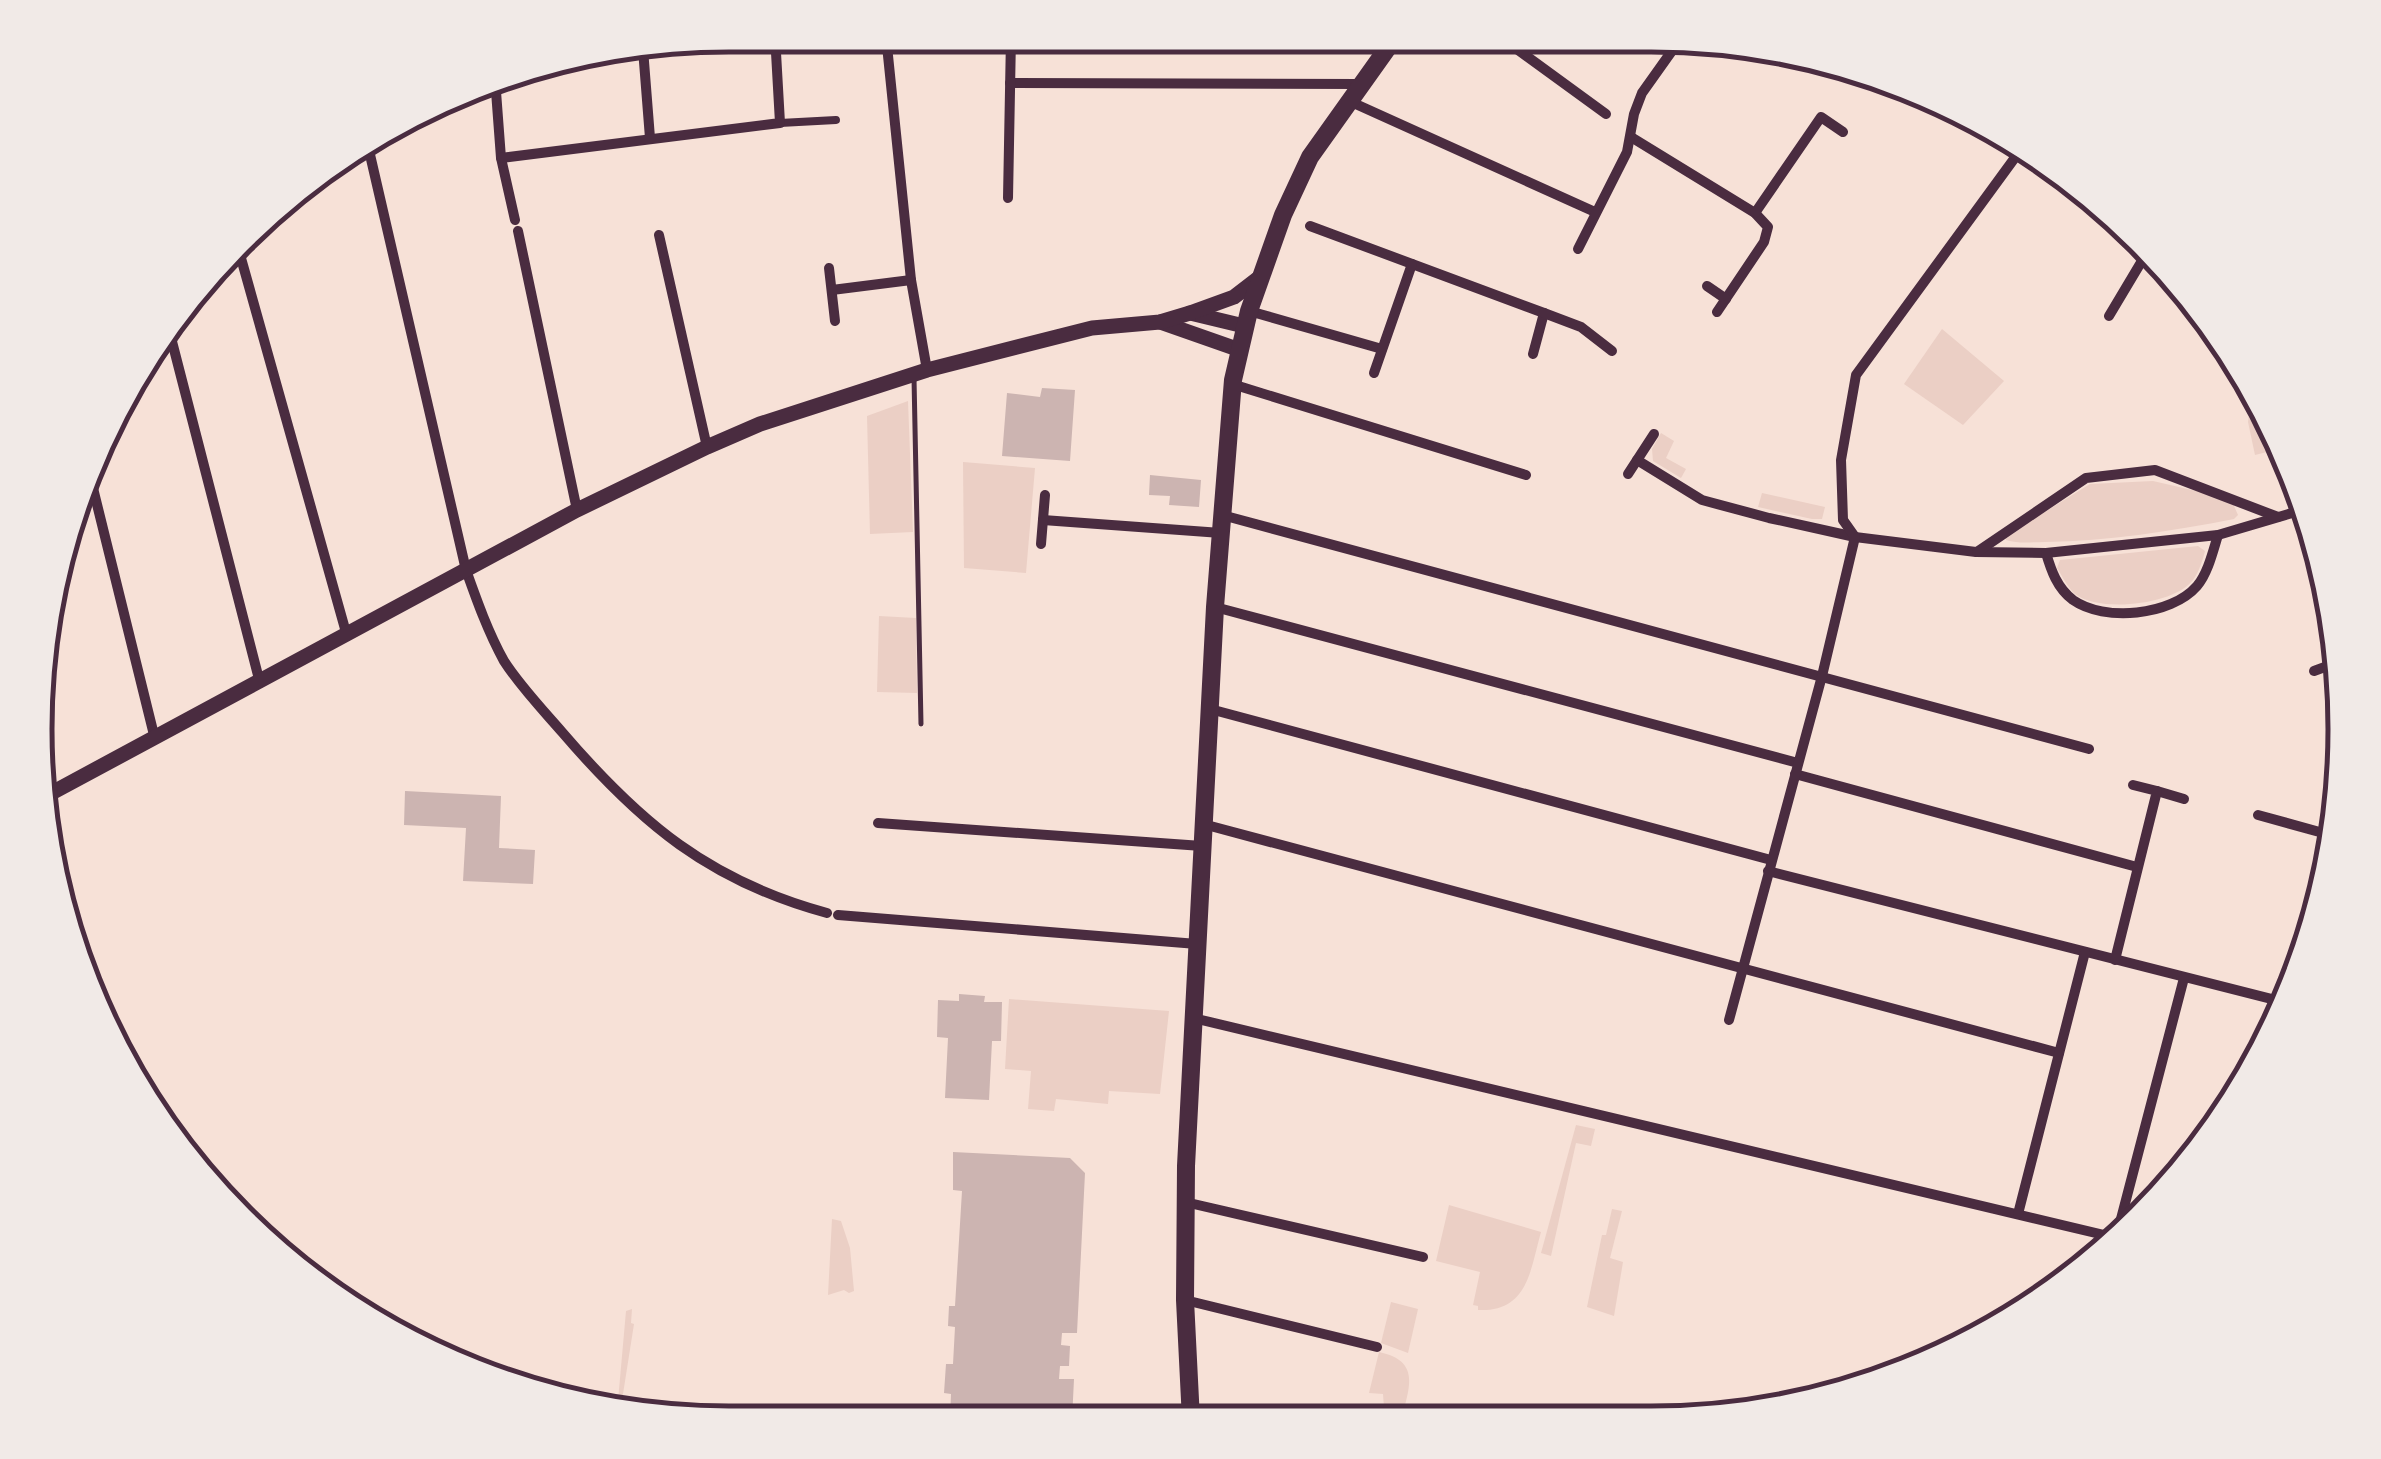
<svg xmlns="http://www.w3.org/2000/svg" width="2381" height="1459" viewBox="0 0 2381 1459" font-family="Inter,sans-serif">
	<rect width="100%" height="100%" fill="#f7e1d7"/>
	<g fill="#ebcfc5">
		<path d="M 1942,329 L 2004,381 L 1963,425 L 1904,384 Z"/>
		<path d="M 2251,398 L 2262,402 L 2283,448 L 2255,455 L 2248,422 Z"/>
		<path d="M 908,401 L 913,532 L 870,534 L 867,416 Z"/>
		<path d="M 1661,433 L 1674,441 L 1666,458 L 1686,469 L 1681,478 L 1653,461 L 1652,449 Z"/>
		<path d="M 963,462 L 1035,468 L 1026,573 L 964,568 Z"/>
		<path d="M 2153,481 L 2231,499 L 2238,515 L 2234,519 C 2172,531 2109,541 2045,542 C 2032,542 2019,544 2006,540 L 2006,536 L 2090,484 Z"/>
		<path d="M 1762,493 L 1825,507 L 1822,519 L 1812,519 L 1758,507 Z"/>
		<path d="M 2198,546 L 2205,551 C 2203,559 2199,572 2193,580 C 2174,605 2100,613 2075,594 C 2068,588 2062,576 2057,568 L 2060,560 Z"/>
		<path d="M 879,616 L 916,618 L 917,693 L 877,692 Z"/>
		<path d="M 1009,999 L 1169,1011 L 1160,1094 L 1109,1091 L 1108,1104 L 1056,1099 L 1054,1111 L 1028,1109 L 1031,1071 L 1005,1069 Z"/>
		<path d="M 1576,1125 L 1595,1129 L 1591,1146 L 1576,1143 L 1551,1256 L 1541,1253 Z"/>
		<path d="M 1449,1205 L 1541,1232 C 1530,1271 1528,1312 1478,1310 L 1478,1306 L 1473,1305 L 1480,1272 L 1436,1261 Z"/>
		<path d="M 1612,1209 L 1622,1211 L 1610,1258 L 1623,1262 L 1614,1316 L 1587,1307 L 1602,1235 L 1606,1235 Z"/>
		<path d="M 832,1219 L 841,1221 L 850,1248 L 854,1291 L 849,1293 L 844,1290 L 828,1295 Z"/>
		<path d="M 1391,1302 L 1418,1309 L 1408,1353 L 1381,1343 Z"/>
		<path d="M 632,1309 L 631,1323 L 634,1324 L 620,1413 L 617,1412 L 626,1311 Z"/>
		<path d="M 1379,1352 C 1422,1361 1409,1389 1401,1421 L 1385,1421 L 1383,1394 L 1369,1393 Z"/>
	</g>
	<g fill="#ccb4b1">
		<path d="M 1042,388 L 1075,390 L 1070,461 L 1002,456 L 1007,393 L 1040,397 Z"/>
		<path d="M 1150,475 L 1201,480 L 1199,507 L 1169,505 L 1170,496 L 1149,495 Z"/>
		<path d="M 405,791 L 501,796 L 499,848 L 535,850 L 533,884 L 463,881 L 466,828 L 404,825 Z"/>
		<path d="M 959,994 L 985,996 L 984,1002 L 1002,1002 L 1001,1041 L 992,1041 L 989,1100 L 945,1098 L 948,1038 L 937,1037 L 938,1000 L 959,1001 Z"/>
		<path d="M 953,1152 L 1070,1158 L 1085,1173 L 1077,1333 L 1062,1333 L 1061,1345 L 1070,1346 L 1069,1366 L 1060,1366 L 1059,1379 L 1074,1379 L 1072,1420 L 950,1419 L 951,1394 L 944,1393 L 946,1364 L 953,1364 L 955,1327 L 948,1326 L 949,1306 L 955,1306 L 962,1191 L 953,1190 Z"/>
	</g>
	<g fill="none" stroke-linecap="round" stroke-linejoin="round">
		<path stroke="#4a2c40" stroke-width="5" d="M 914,378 L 921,724"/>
		<path stroke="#4a2c40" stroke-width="8" d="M 780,123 L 836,120"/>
		<g stroke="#4a2c40" stroke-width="10">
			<path d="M 886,36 L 911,280 L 927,370"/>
			<path d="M 1503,39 L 1606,114"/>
			<path d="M 643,49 L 650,138"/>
			<path d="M 495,78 L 501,158 L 515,220"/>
			<path d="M 1010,83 L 1359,84"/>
			<path d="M 1349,101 L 1595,212"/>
			<path d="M 1631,137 L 1755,213 L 1768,227 L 1764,242 L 1717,312"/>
			<path d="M 368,146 L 466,570 C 477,601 488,632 504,661 C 520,686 542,709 562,732 C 640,823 709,881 827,913"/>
			<path d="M 501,158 L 780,123 L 775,35"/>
			<path d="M 1008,198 L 1011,37"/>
			<path d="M 1755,213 L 1821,117 L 1843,132"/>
			<path d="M 1310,226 L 1544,313 L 1533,354"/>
			<path d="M 518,231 L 577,510"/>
			<path d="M 659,235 L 707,447"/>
			<path d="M 1578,249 L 1627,152 L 1634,114 L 1642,93 L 1679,41"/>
			<path d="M 239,251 L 347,636"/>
			<path d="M 829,268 L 835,321"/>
			<path d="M 1707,286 L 1726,299"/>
			<path d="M 832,290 L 911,280"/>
			<path d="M 1249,311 L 1382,349"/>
			<path d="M 1544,313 L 1581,327 L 1612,351"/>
			<path d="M 2109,316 L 2149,249"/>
			<path d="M 168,326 L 260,683"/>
			<path d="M 1374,373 L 1412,264"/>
			<path d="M 1232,384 L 1526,475"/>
			<path d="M 1637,460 L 1702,500 L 1769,518 L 1855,537 L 1976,552 L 2046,553 L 2218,535 L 2309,508"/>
			<path d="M 89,472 L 155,739"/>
			<path d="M 1628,474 L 1654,434"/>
			<path d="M 1222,515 L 2089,749"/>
			<path d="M 1043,520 L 1221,533"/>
			<path d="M 1041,544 L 1045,495"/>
			<path d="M 1977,552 L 2086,478 L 2155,470 L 2278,517"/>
			<path d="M 2046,553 C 2051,570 2057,588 2073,600 C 2104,622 2171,616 2197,586 C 2208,573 2213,551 2218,535"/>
			<path d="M 1215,607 L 1798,763"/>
			<path d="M 2314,671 L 2341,661"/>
			<path d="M 1210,709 L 1771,860"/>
			<path d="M 37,741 L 51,794"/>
			<path d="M 1795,774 L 2137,867"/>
			<path d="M 2157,791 L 2184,799"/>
			<path d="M 2258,815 L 2334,836"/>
			<path d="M 878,823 L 1202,846"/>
			<path d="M 1203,824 L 2059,1053"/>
			<path d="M 1768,871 L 2287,1003"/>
			<path d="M 838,915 L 1197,944"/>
			<path d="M 2115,960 L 2157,791 L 2133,785"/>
			<path d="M 1193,1018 L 2121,1239"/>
			<path d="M 1729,1020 L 1822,676 L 1855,537 L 1843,520 L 1841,460 L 1856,375 L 2022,148"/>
			<path d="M 2272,1041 L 2282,1002"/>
			<path d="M 1185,1202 L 1423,1257"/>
			<path d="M 2018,1214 L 2085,952"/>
			<path d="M 2116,1238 L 2184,978"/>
			<path d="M 1185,1300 L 1377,1347"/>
		</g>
		<g stroke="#4a2c40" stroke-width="15">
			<path d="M 1190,313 L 1244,326"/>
			<path d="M 1160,322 L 1237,349"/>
			<path d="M 46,796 L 577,510 L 707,447 L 760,424 L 927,370 L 1092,328 L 1160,322 L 1190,313 L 1234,297 L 1260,277"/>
		</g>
		<path stroke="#4a2c40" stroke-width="18" d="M 1191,1420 L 1185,1300 L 1186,1166 L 1215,607 L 1233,380 L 1249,311 L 1283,215 L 1310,157 L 1394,39"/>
	</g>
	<path d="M0 0H2381V1459H0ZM729 52H1651A677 677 0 0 1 2328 729V729A677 677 0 0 1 1651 1406H729A677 677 0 0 1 52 729V729A677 677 0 0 1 729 52Z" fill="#f1eae7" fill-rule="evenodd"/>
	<path fill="none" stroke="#4a2c40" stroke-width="5" d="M729 52H1651A677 677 0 0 1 2328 729V729A677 677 0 0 1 1651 1406H729A677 677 0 0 1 52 729V729A677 677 0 0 1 729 52Z"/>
</svg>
